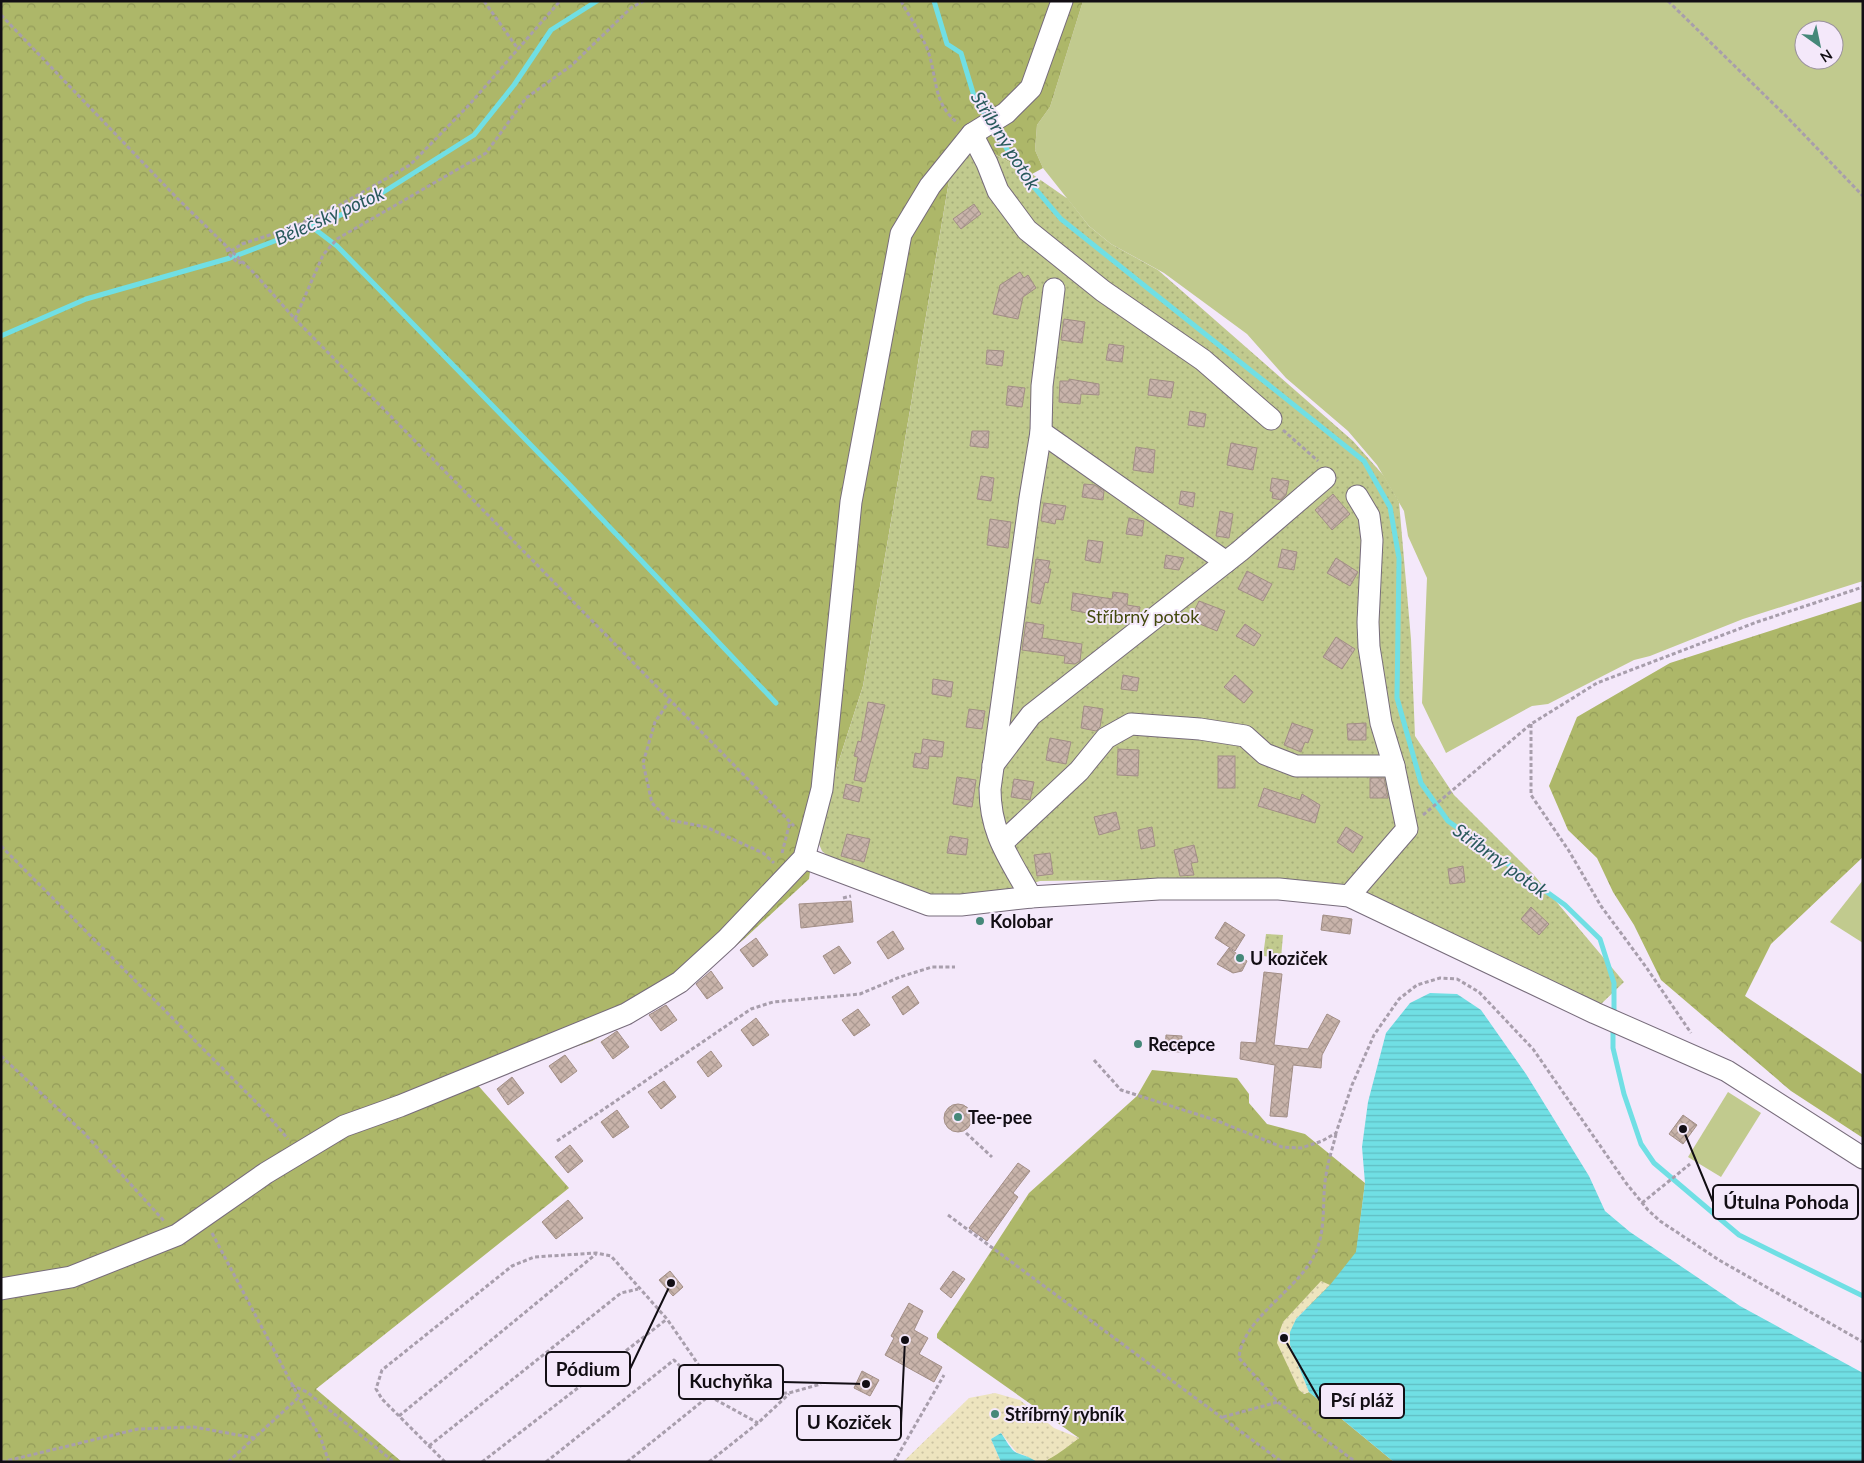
<svg xmlns="http://www.w3.org/2000/svg" width="1864" height="1463" viewBox="0 0 1864 1463" font-family="Lato,sans-serif">
	<defs>
		<pattern id="forest-crowns" width="20" height="18" patternUnits="userSpaceOnUse" patternTransform="scale(1.25)"><rect width="20" height="18" fill="#adb769"/><path d="M2 6a3 3 0 1 1 6 0M12 15a3 3 0 1 1 6 0" fill="none" stroke="#949c5a"/></pattern>
		<pattern id="sand-dots" width="8" height="8" patternUnits="userSpaceOnUse" patternTransform="scale(1.25)"><rect width="8" height="8" fill="#ede4be"/><path d="M2 2h.1M6 6h.1" fill="none" stroke="#cac2a2" stroke-width="1.8" stroke-linecap="round"/></pattern>
		<pattern id="park-dots" width="8" height="8" patternUnits="userSpaceOnUse" patternTransform="scale(1.25)"><rect width="8" height="8" fill="#c1ca8e"/><path d="M2 2h.1M6 6h.1" fill="none" stroke="#a5ac7a" stroke-width="1.8" stroke-linecap="round"/></pattern>
		<pattern id="water-rules" width="6" height="5" patternUnits="userSpaceOnUse" patternTransform="scale(1.25)"><rect width="6" height="5" fill="#70dfe4"/><path d="M0 2.5h6" fill="none" stroke="#60bec3"/></pattern>
		<pattern id="building-cross-hatch" width="8" height="8" patternUnits="userSpaceOnUse" patternTransform="scale(1.25)"><rect width="8" height="8" fill="#c8b3aa"/><path d="M0 0l8 8M0 8l8-8" fill="none" stroke="#ab9991"/></pattern>
	</defs>
	<rect width="100%" height="100%" fill="#f4e8fa"/>
	<g fill="#c1ca8e" fill-rule="evenodd">
		<path d="M 1083,1 L 1863,1 L 1863,581 L 1743,619 L 1650,656 L 1634,660 L 1548,704 L 1532,706 L 1446,753 L 1422,703 L 1427,578 L 1408,536 L 1404,511 L 1377,465 L 1348,431 L 1286,378 L 1247,334 L 1164,273 L 1111,244 L 1089,226 L 1043,168 L 1035,150 L 1037,125 L 1050,107 ZM 1804,30 L 1834,30 L 1834,60 L 1804,60 Z"/>
		<path d="M 1863,880 L 1863,943 L 1830,922 Z"/>
		<path d="M 1728,1092 L 1761,1113 L 1721,1177 L 1688,1157 Z"/>
	</g>
	<g fill="url(#forest-crowns)">
		<path d="M 1,1 L 1083,1 L 1050,107 L 1037,125 L 1035,150 L 1043,168 L 1032,174 L 957,134 L 863,686 L 815,835 L 809,879 L 743,940 L 680,991 L 592,1041 L 475,1082 L 569,1188 L 316,1389 L 402,1462 L 1,1462 Z"/>
		<path d="M 1863,601 L 1863,857 L 1771,944 L 1745,996 L 1863,1075 L 1863,1138 L 1791,1091 L 1661,980 L 1634,925 L 1613,892 L 1597,858 L 1568,830 L 1549,786 L 1577,717 L 1670,663 Z"/>
		<path d="M 1152,1070 L 1237,1078 L 1249,1094 L 1249,1103 L 1267,1124 L 1305,1134 L 1365,1183 L 1356,1256 L 1331,1289 L 1284,1326 L 1304,1394 L 1309,1392 L 1394,1462 L 1044,1462 L 1079,1438 L 937,1338 L 937,1334 L 1029,1193 L 1137,1096 Z"/>
	</g>
	<g fill="url(#sand-dots)">
		<path d="M 1321,1281 L 1330,1285 L 1296,1319 L 1290,1345 L 1309,1392 L 1304,1394 L 1299,1390 L 1277,1343 L 1279,1333 L 1283,1322 Z"/>
		<path d="M 995,1393 L 1020,1400 L 1054,1428 L 1079,1438 C 1071,1444 1048,1463 1039,1462 C 1031,1461 1026,1454 1017,1453 L 1001,1433 L 991,1439 L 1001,1462 L 903,1462 L 969,1398 Z"/>
	</g>
	<g fill="url(#park-dots)">
		<path d="M 957,134 L 1032,174 L 1068,199 L 1089,226 L 1111,244 L 1158,270 L 1353,441 L 1384,476 L 1399,502 L 1411,639 L 1415,736 L 1454,795 L 1533,874 L 1624,982 L 1599,1006 L 1372,896 L 1194,879 L 1040,881 L 979,900 L 921,894 L 830,858 L 822,851 L 815,835 L 863,686 Z"/>
		<path d="M 1266,934 L 1283,935 L 1281,958 L 1263,956 Z"/>
	</g>
	<g fill="url(#water-rules)">
		<path d="M 1430,993 L 1457,994 L 1481,1010 L 1526,1074 L 1589,1176 L 1605,1211 L 1630,1232 L 1740,1306 L 1863,1373 L 1863,1462 L 1394,1462 L 1309,1392 L 1290,1345 L 1290,1332 L 1296,1319 L 1330,1285 L 1356,1252 L 1365,1183 L 1362,1147 L 1368,1102 L 1386,1033 L 1410,1003 Z"/>
		<path d="M 1001,1433 C 1005,1438 1011,1451 1017,1453 C 1025,1456 1030,1457 1037,1462 L 1001,1462 L 991,1439 Z"/>
	</g>
	<g fill="none" stroke-linecap="round" stroke-linejoin="round">
		<g stroke="#70dfe4" stroke-width="5">
			<path d="M 934,1 L 947,44 L 961,53 L 974,96 L 987,118"/>
			<path d="M 993,127 L 1022,173 L 1061,219 L 1364,461 L 1390,507 L 1399,558 L 1397,698 L 1421,783 L 1448,821 L 1565,905 L 1600,939 L 1614,983 L 1614,1016"/>
			<path d="M 312,227 L 337,246 L 565,480 L 776,703"/>
			<path d="M 1,336 L 86,299 L 230,258 L 332,219 L 366,203 L 474,135 L 514,85 L 551,30 L 597,1"/>
			<path d="M 1613,1027 L 1613,1048 L 1624,1094 L 1641,1144 L 1654,1163 L 1739,1235 L 1863,1296"/>
		</g>
	</g>
	<g fill="url(#building-cross-hatch)" stroke="#a28e86">
		<path d="M 974,204 L 981,214 L 961,229 L 953,219 Z"/>
		<path d="M 1020,272 L 1024,278 L 1028,275 L 1036,288 L 1023,297 L 1018,319 L 993,314 L 1000,285 Z"/>
		<path d="M 1064,319 L 1085,322 L 1082,343 L 1061,340 Z"/>
		<path d="M 1109,344 L 1124,346 L 1122,362 L 1106,360 Z"/>
		<path d="M 987,350 L 1004,351 L 1002,366 L 986,364 Z"/>
		<path d="M 1069,379 L 1099,384 L 1099,395 L 1081,394 L 1080,404 L 1059,402 L 1060,381 L 1069,381 Z"/>
		<path d="M 1150,379 L 1174,382 L 1171,398 L 1148,395 Z"/>
		<path d="M 1008,386 L 1025,388 L 1022,407 L 1006,405 Z"/>
		<path d="M 1190,411 L 1206,414 L 1204,427 L 1188,425 Z"/>
		<path d="M 972,431 L 989,431 L 988,448 L 970,446 Z"/>
		<path d="M 1231,443 L 1257,448 L 1253,470 L 1227,465 Z"/>
		<path d="M 1136,447 L 1155,450 L 1153,473 L 1133,470 Z"/>
		<path d="M 981,476 L 994,478 L 991,501 L 977,499 Z"/>
		<path d="M 1272,478 L 1289,481 L 1286,495 L 1281,500 L 1272,498 L 1273,492 L 1270,491 Z"/>
		<path d="M 1084,484 L 1095,485 L 1104,491 L 1103,500 L 1082,497 Z"/>
		<path d="M 1181,491 L 1195,493 L 1193,507 L 1179,504 Z"/>
		<path d="M 1333,494 L 1350,514 L 1332,530 L 1315,510 Z"/>
		<path d="M 1044,503 L 1066,506 L 1063,520 L 1056,519 L 1055,524 L 1041,521 Z"/>
		<path d="M 1220,511 L 1233,514 L 1229,538 L 1216,536 Z"/>
		<path d="M 1129,518 L 1144,521 L 1142,536 L 1126,534 Z"/>
		<path d="M 990,519 L 1011,522 L 1008,548 L 987,545 Z"/>
		<path d="M 1088,540 L 1103,542 L 1100,563 L 1085,560 Z"/>
		<path d="M 1282,549 L 1297,552 L 1294,570 L 1278,567 Z"/>
		<path d="M 1166,555 L 1184,558 L 1179,570 L 1164,568 Z"/>
		<path d="M 1336,558 L 1358,572 L 1350,586 L 1327,573 Z"/>
		<path d="M 1036,559 L 1050,561 L 1048,569 L 1051,569 L 1048,583 L 1045,582 L 1040,604 L 1031,602 Z"/>
		<path d="M 1247,571 L 1272,584 L 1263,601 L 1238,589 Z"/>
		<path d="M 1113,592 L 1128,594 L 1127,605 L 1140,607 L 1139,614 L 1130,621 L 1071,610 L 1073,593 L 1112,599 Z"/>
		<path d="M 1199,601 L 1225,611 L 1217,631 L 1190,620 Z"/>
		<path d="M 1026,622 L 1044,625 L 1042,638 L 1082,644 L 1080,661 L 1075,664 L 1064,663 L 1065,656 L 1022,650 Z"/>
		<path d="M 1245,624 L 1261,635 L 1254,646 L 1236,636 Z"/>
		<path d="M 1336,637 L 1355,649 L 1342,669 L 1323,657 Z"/>
		<path d="M 1123,675 L 1139,678 L 1137,691 L 1121,689 Z"/>
		<path d="M 1235,675 L 1253,692 L 1244,703 L 1224,687 Z"/>
		<path d="M 933,679 L 953,682 L 951,697 L 932,694 Z"/>
		<path d="M 868,702 L 885,705 L 865,782 L 854,780 L 858,757 L 854,756 L 858,741 L 861,742 Z"/>
		<path d="M 1084,706 L 1103,709 L 1100,727 L 1096,731 L 1081,728 Z"/>
		<path d="M 969,709 L 985,711 L 982,729 L 966,727 Z"/>
		<path d="M 1292,723 L 1313,730 L 1308,743 L 1305,742 L 1301,752 L 1284,745 Z"/>
		<path d="M 1366,723 L 1366,740 L 1348,740 L 1347,724 Z"/>
		<path d="M 1050,738 L 1071,742 L 1066,764 L 1046,760 Z"/>
		<path d="M 923,739 L 944,742 L 942,757 L 929,756 L 928,769 L 913,767 L 915,753 L 921,754 Z"/>
		<path d="M 1118,749 L 1139,750 L 1138,776 L 1117,775 Z"/>
		<rect x="1218" y="756" width="17" height="32"/>
		<path d="M 957,777 L 976,780 L 972,807 L 953,804 Z"/>
		<path d="M 1370,778 L 1384,778 L 1388,798 L 1370,798 Z"/>
		<path d="M 1014,779 L 1034,782 L 1030,800 L 1011,797 Z"/>
		<path d="M 846,784 L 862,788 L 859,802 L 843,798 Z"/>
		<path d="M 1264,788 L 1300,800 L 1302,794 L 1320,805 L 1315,823 L 1258,806 Z"/>
		<path d="M 1116,812 L 1120,829 L 1099,835 L 1094,817 Z"/>
		<path d="M 1152,827 L 1155,846 L 1141,849 L 1138,830 Z"/>
		<path d="M 1346,827 L 1363,837 L 1353,853 L 1337,842 Z"/>
		<path d="M 847,834 L 870,839 L 864,862 L 841,856 Z"/>
		<path d="M 950,836 L 968,839 L 966,855 L 947,853 Z"/>
		<path d="M 1194,845 L 1198,862 L 1191,863 L 1194,875 L 1180,876 L 1174,850 Z"/>
		<path d="M 1050,853 L 1053,874 L 1037,876 L 1034,855 Z"/>
		<path d="M 1463,866 L 1465,882 L 1450,884 L 1448,869 Z"/>
		<path d="M 851,901 L 853,922 L 801,928 L 799,904 Z"/>
		<path d="M 1531,907 L 1549,924 L 1539,935 L 1521,919 Z"/>
		<path d="M 1323,915 L 1352,919 L 1350,934 L 1321,930 Z"/>
		<path d="M 1225,922 L 1245,935 L 1235,951 L 1215,938 Z"/>
		<path d="M 893,931 L 904,949 L 888,959 L 877,942 Z"/>
		<path d="M 756,938 L 768,955 L 753,967 L 740,950 Z"/>
		<path d="M 839,946 L 851,963 L 834,974 L 823,956 Z"/>
		<path d="M 1229,948 L 1247,961 L 1242,971 L 1233,973 L 1217,964 Z"/>
		<path d="M 711,971 L 723,988 L 707,999 L 696,984 Z"/>
		<path d="M 1264,972 L 1282,974 L 1274,1045 L 1308,1049 L 1327,1014 L 1340,1021 L 1322,1055 L 1321,1068 L 1293,1065 L 1287,1117 L 1270,1116 L 1275,1065 L 1240,1059 L 1241,1042 L 1256,1043 Z"/>
		<path d="M 908,986 L 919,1003 L 903,1015 L 892,997 Z"/>
		<path d="M 666,1005 L 677,1020 L 661,1031 L 649,1015 Z"/>
		<path d="M 858,1009 L 870,1025 L 854,1036 L 842,1020 Z"/>
		<path d="M 756,1018 L 769,1035 L 753,1046 L 741,1030 Z"/>
		<path d="M 617,1031 L 629,1047 L 613,1059 L 601,1042 Z"/>
		<path d="M 1166,1035 L 1182,1036 L 1181,1052 L 1165,1051 Z"/>
		<path d="M 711,1051 L 722,1066 L 708,1077 L 697,1062 Z"/>
		<path d="M 565,1055 L 577,1071 L 561,1083 L 549,1066 Z"/>
		<path d="M 512,1077 L 524,1093 L 508,1105 L 497,1089 Z"/>
		<path d="M 664,1081 L 676,1097 L 661,1109 L 648,1092 Z"/>
		<circle cx="958" cy="1118" r="14"/>
		<path d="M 617,1110 L 629,1127 L 613,1138 L 601,1122 Z"/>
		<path d="M 1683,1115 L 1697,1125 L 1683,1144 L 1669,1134 Z"/>
		<path d="M 570,1145 L 583,1161 L 568,1173 L 555,1157 Z"/>
		<path d="M 1018,1163 L 1030,1171 L 1013,1193 L 1018,1197 L 987,1241 L 969,1228 Z"/>
		<path d="M 568,1200 L 583,1218 L 556,1239 L 542,1222 Z"/>
		<path d="M 670,1271 L 683,1287 L 673,1296 L 659,1280 Z"/>
		<path d="M 953,1271 L 965,1279 L 951,1298 L 940,1289 Z"/>
		<path d="M 909,1303 L 923,1311 L 914,1330 L 928,1338 L 919,1354 L 942,1367 L 934,1382 L 885,1355 L 894,1338 L 891,1336 Z"/>
		<path d="M 862,1371 L 879,1380 L 870,1396 L 854,1388 Z"/>
	</g>
	<g fill="none" stroke-linecap="round" stroke-linejoin="round">
		<defs>
			<g id="minor">
				<path d="M 972,134 L 987,163 L 998,191 L 1027,230 L 1103,291 L 1203,360 L 1271,419"/>
				<path d="M 1041,432 L 1226,562"/>
				<path d="M 993,765 L 1031,715 L 1240,551 L 1325,478"/>
				<path d="M 1002,843 L 1079,771 L 1106,738 L 1131,724 L 1200,729 L 1245,736 L 1265,754 L 1296,766 L 1394,766"/>
				<path d="M 804,858 L 929,905 L 961,905 L 1031,897 L 1159,889 L 1279,889 L 1349,896 L 1595,1013 L 1727,1071 L 1863,1158"/>
				<path d="M 1349,896 L 1407,829 L 1394,766 L 1381,723 L 1369,647 L 1368,622 L 1372,540 L 1369,516 L 1357,496"/>
				<path d="M 1031,897 C 1010,859 990,834 990,789 L 1030,498 L 1041,432 L 1042,386 L 1054,289"/>
				<path d="M 1,1289 L 71,1277 L 177,1235 L 266,1173 L 344,1126 L 400,1106 L 626,1014 L 680,982 L 727,939 L 804,858 L 822,789 L 851,502 L 901,234 L 930,186 L 972,134 L 1006,113 L 1031,88 L 1062,1"/>
			</g>
		</defs>
		<use href="#minor" stroke="#776c7b" stroke-width="23"/>
		<g stroke="#a89eac" stroke-width="3" stroke-dasharray="4 2.5" stroke-linecap="butt">
			<path d="M 484,1 L 518,49"/>
			<path d="M 901,1 C 909,16 919,30 926,46 C 938,73 931,103 958,123"/>
			<path d="M 1668,1 L 1786,116 L 1863,196"/>
			<path d="M 1,15 L 176,197 L 254,273 L 295,319 L 794,826"/>
			<path d="M 227,248 L 228,253 L 238,263 L 242,262"/>
			<path d="M 231,251 L 242,244 L 288,229 L 333,209 L 410,165 L 469,105 L 560,1"/>
			<path d="M 295,319 L 323,255 L 337,239 L 486,153 L 526,98 L 572,65 L 632,7 L 644,1"/>
			<path d="M 1283,430 L 1318,461"/>
			<path d="M 670,700 L 655,722 L 643,763 L 652,803 L 669,820 L 706,827 L 763,853 L 774,863"/>
			<path d="M 1531,724 L 1531,795 L 1569,851 L 1601,906 L 1646,967 L 1691,1033"/>
			<path d="M 1423,815 L 1531,724 L 1597,683 L 1757,622 L 1863,587"/>
			<path d="M 1,846 L 259,1105 L 288,1139"/>
			<path d="M 782,853 L 790,822"/>
			<path d="M 843,898 L 851,896"/>
			<path d="M 1,1056 L 84,1133 L 165,1222"/>
			<path d="M 1094,1060 L 1121,1090 L 1215,1120 L 1282,1147 L 1301,1148 L 1322,1141 L 1336,1133 L 1352,1085 L 1374,1035 L 1399,999 L 1417,985 L 1440,978 L 1457,979 L 1479,992 L 1533,1049 L 1626,1183 L 1648,1210 L 1660,1221 L 1719,1260 L 1863,1342"/>
			<path d="M 966,1133 L 992,1157"/>
			<path d="M 1336,1134 C 1333,1147 1328,1161 1326,1175 C 1321,1204 1328,1234 1311,1261 C 1293,1292 1241,1322 1239,1358 L 1278,1402 L 1317,1434 L 1356,1462"/>
			<path d="M 557,1141 L 751,1009 L 773,1002 L 860,994 L 900,977 L 932,967 L 955,967"/>
			<path d="M 1642,1203 L 1690,1164"/>
			<path d="M 948,1215 L 1282,1462"/>
			<path d="M 212,1233 L 321,1439 L 329,1462"/>
			<path d="M 291,1385 L 307,1392 L 394,1462"/>
			<path d="M 399,1416 L 596,1254"/>
			<path d="M 1223,1417 L 1278,1402"/>
			<path d="M 429,1446 L 621,1293 L 638,1289"/>
			<path d="M 2,1462 L 138,1429 L 194,1427 L 255,1438"/>
			<path d="M 228,1462 L 298,1398"/>
			<path d="M 445,1462 L 382,1399 L 376,1389 L 382,1370 L 512,1266 L 534,1257 L 596,1253 L 611,1256 L 667,1319 L 711,1383 L 744,1394 L 789,1393 L 821,1384"/>
			<path d="M 482,1462 L 667,1319"/>
			<path d="M 546,1462 L 674,1360 L 709,1396 L 758,1423"/>
			<path d="M 627,1462 L 709,1396"/>
			<path d="M 709,1462 L 758,1423 L 789,1394"/>
			<path d="M 894,1462 L 944,1375"/>
		</g>
		<use href="#minor" stroke="#fff" stroke-width="21"/>
	</g>
	<g fill="#458879" stroke="#f4e8fa" stroke-width="2">
		<circle cx="980" cy="921" r="5"/>
		<circle cx="1240" cy="958" r="5"/>
		<circle cx="1138" cy="1044" r="5"/>
		<circle cx="958" cy="1117" r="5"/>
		<circle cx="995" cy="1414" r="5"/>
	</g>
	<g text-anchor="middle" dominant-baseline="central" stroke-width="4" stroke-linejoin="round" paint-order="stroke">
		<g font-size="18" fill="#43490d" stroke="#f4e8fa">
			<text x="1143" y="616">Stříbrný potok</text>
		</g>
		<g font-size="18" font-weight="bold" fill="#120e14" stroke="#f4e8fa" text-anchor="start">
			<text x="990" y="921">Kolobar</text>
			<text x="1250" y="958">U koziček</text>
			<text x="1148" y="1044">Recepce</text>
			<text x="968" y="1117">Tee-pee</text>
			<text x="1005" y="1414">Stříbrný rybník</text>
		</g>
		<g font-size="19" font-style="italic" fill="#28595b" stroke="#f4e8fa">
			<text transform="translate(1006 140) rotate(58)">Stříbrný potok</text>
			<text transform="translate(329 215) rotate(-24)">Bělečský potok</text>
			<text transform="translate(1501 860) rotate(36)">Stříbrný potok</text>
		</g>
	</g>
	<path fill="none" stroke="#120e14" stroke-width="2" d="M1683 1129L1713 1202M671 1283L630 1369M866 1384L783 1382M1284 1338L1320 1401M905 1340L901 1423"/>
	<g fill="#120e14" stroke="#f4e8fa" stroke-width="2">
		<circle cx="1683" cy="1129" r="5"/>
		<circle cx="671" cy="1283" r="5"/>
		<circle cx="866" cy="1384" r="5"/>
		<circle cx="1284" cy="1338" r="5"/>
		<circle cx="905" cy="1340" r="5"/>
	</g>
	<g fill="#f4e8fa" stroke="#120e14" stroke-width="2">
		<rect x="1713" y="1185" width="145" height="34" rx="5"/>
		<rect x="546" y="1352" width="84" height="34" rx="5"/>
		<rect x="679" y="1365" width="104" height="34" rx="5"/>
		<rect x="1320" y="1384" width="84" height="34" rx="5"/>
		<rect x="797" y="1406" width="104" height="34" rx="5"/>
	</g>
	<g font-size="19" text-anchor="middle" font-weight="bold" fill="#120e14">
		<text x="1786" y="1209">Útulna Pohoda</text>
		<text x="588" y="1376">Pódium</text>
		<text x="731" y="1388">Kuchyňka</text>
		<text x="1362" y="1407">Psí pláž</text>
		<text x="849" y="1429">U Koziček</text>
	</g>
	<rect width="1864" height="1463" fill="none" stroke="#120e14" stroke-width="5"/>
	<g transform="translate(1819 45) rotate(147)"><circle r="24" fill="#f4e8fa" stroke="#9a919e"/>
	<path d="M0-4L9 19L0 12L-9 19Z" fill="#458879"/>
	<text y="-8" font-size="14" font-weight="bold" text-anchor="middle" fill="#120e14">N</text>
	</g>
</svg>
